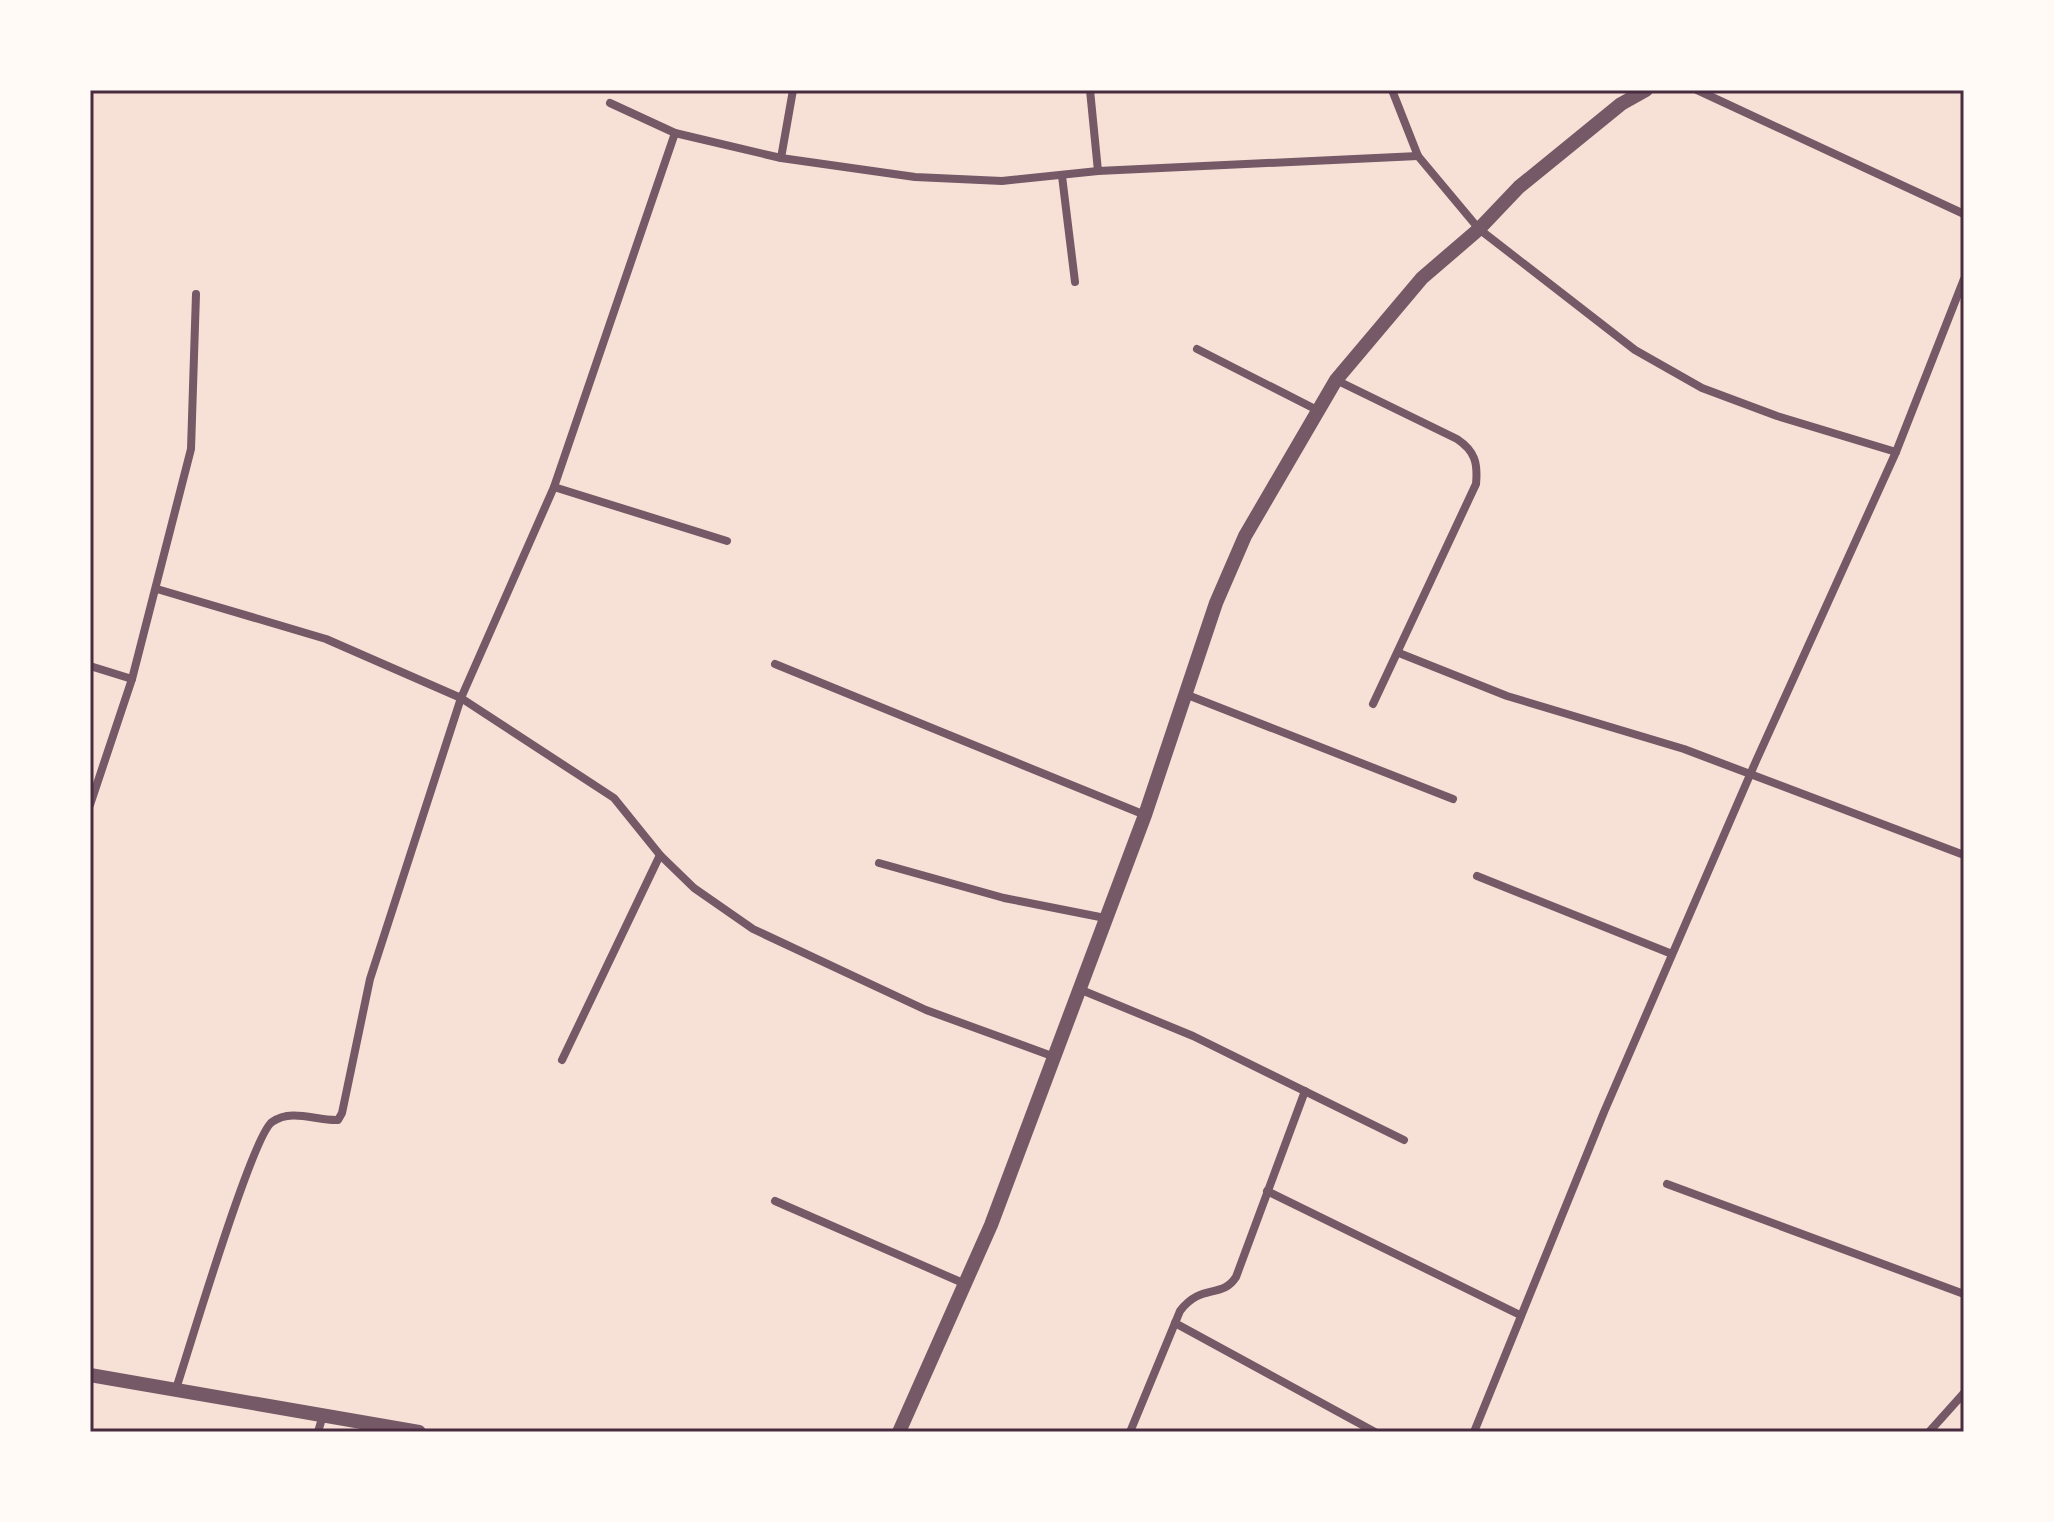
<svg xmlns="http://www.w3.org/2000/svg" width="2054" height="1522" viewBox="0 0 2054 1522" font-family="Inter,sans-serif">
	<rect width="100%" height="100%" fill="#f7e1d7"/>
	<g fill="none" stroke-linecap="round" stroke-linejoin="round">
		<g stroke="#755966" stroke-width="8">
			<path d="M 1090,90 L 1098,171"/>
			<path d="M 1392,90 L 1418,156 L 1479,229 L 1635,350 L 1702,388 L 1777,416 L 1896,452"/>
			<path d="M 1697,90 L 1964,214"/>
			<path d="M 610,103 L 675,133 L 781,158 L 915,177 L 1002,181 L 1098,171 L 1418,156"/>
			<path d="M 781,158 L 793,90"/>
			<path d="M 1062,176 L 1075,282"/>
			<path d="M 1197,349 L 1319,411"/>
			<path d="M 1336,380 L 1457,439 C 1475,451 1478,463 1476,484 L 1373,704"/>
			<path d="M 554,487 L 727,541"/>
			<path d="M 157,589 L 326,639 L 461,698 L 614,798 L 660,855 L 694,888 L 753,929 L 926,1010 L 1052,1056"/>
			<path d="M 1399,653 L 1507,696 L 1684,749 L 1964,855"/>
			<path d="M 775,664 L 1145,815"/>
			<path d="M 90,666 L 132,679"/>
			<path d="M 1185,694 L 1453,799"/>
			<path d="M 90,805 L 132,679 L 191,449 L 196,294"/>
			<path d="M 879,863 L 1004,898 L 1105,918"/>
			<path d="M 1477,876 L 1672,954"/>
			<path d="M 1079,989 L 1193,1036 L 1404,1140"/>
			<path d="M 562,1060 L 660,855"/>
			<path d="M 1667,1184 L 1964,1294"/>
			<path d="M 1267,1191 L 1520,1315"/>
			<path d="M 775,1201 L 963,1283"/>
			<path d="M 1175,1323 L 1375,1432"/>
			<path d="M 175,1392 C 188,1353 252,1136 272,1122 C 292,1108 316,1121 338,1120 L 342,1113 L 370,979 L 461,698 L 554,487 L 675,133"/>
			<path d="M 318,1432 L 323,1415"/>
			<path d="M 1130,1432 L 1180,1311 C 1201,1283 1222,1299 1236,1277 L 1305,1091"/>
			<path d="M 1474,1432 L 1604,1112 L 1756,761 L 1896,452 L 1964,279"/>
			<path d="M 1929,1432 L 1964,1393"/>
		</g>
		<g stroke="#755966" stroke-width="14">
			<path d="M 90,1375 L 419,1432"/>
			<path d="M 899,1432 L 991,1225 L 1145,815 L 1216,603 L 1245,536 L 1336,380 L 1422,278 L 1479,229 L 1519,187 L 1621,104 L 1646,90"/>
		</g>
	</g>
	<rect width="2054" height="1522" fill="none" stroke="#fffaf5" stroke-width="184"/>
	<rect x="92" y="92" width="1870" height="1338" fill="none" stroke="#4a2c40" stroke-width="3"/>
</svg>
